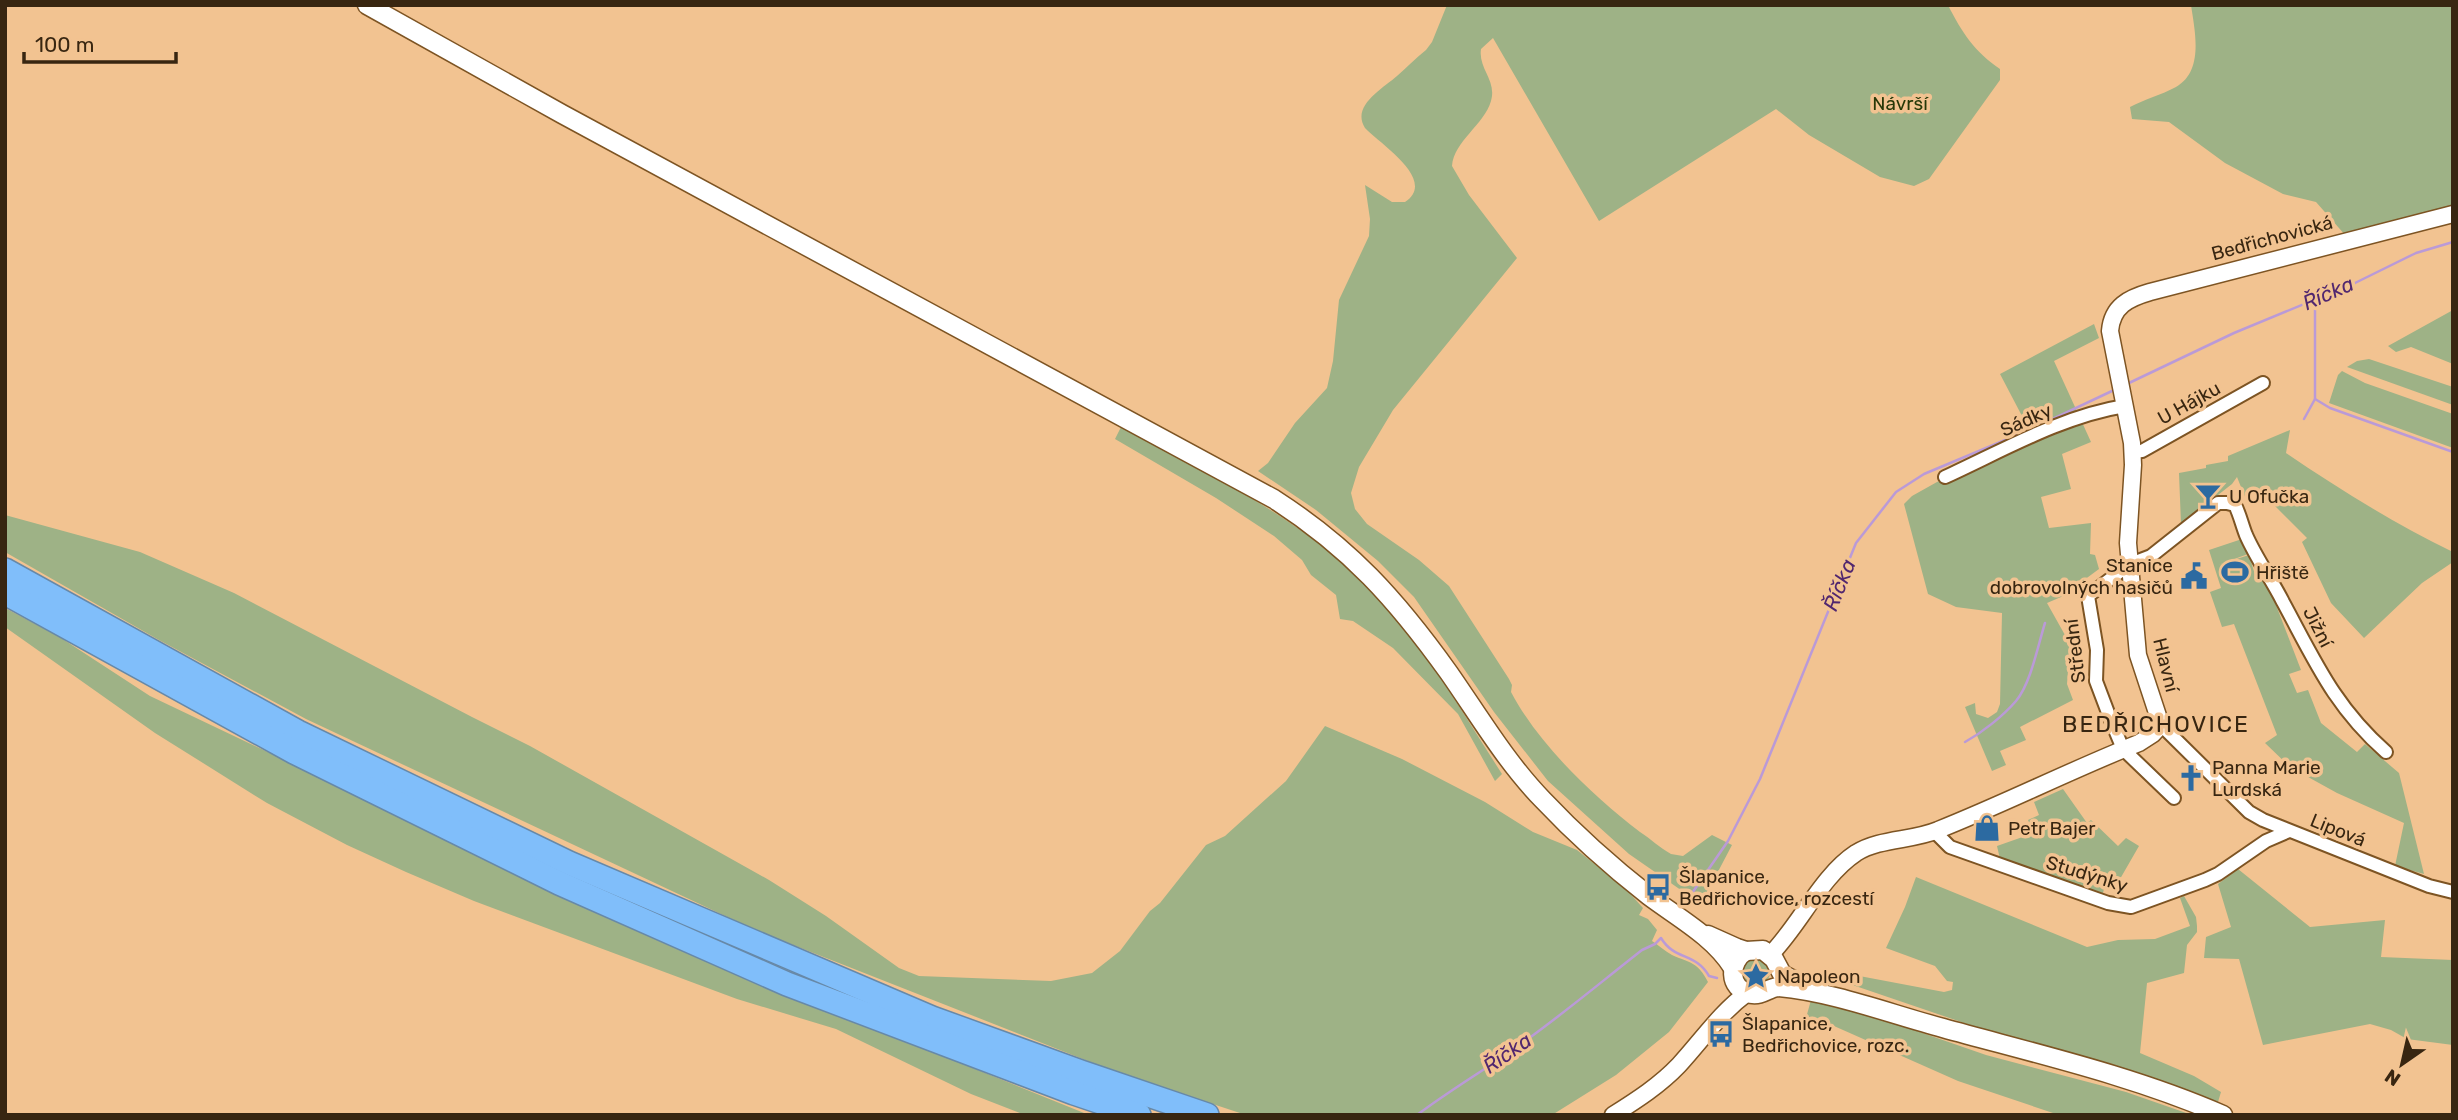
<svg xmlns="http://www.w3.org/2000/svg" width="2458" height="1120" viewBox="0 0 2458 1120" font-family="Rubik,sans-serif">
	<rect width="100%" height="100%" fill="#f2c391"/>
	<g fill="#9eb286">
		<path d="M 1447,5 L 1948,5 C 1962,33 1975,52 2000,69 L 2000,80 L 1929,179 L 1914,186 L 1880,177 L 1809,135 L 1776,109 L 1599,221 L 1493,38 L 1481,49 C 1478,69 1497,80 1491,101 C 1484,125 1454,141 1452,166 L 1469,195 L 1517,258 L 1393,410 L 1359,467 L 1351,493 L 1355,509 L 1367,524 L 1419,560 L 1449,586 L 1509,679 L 1512,685 L 1511,692 C 1539,745 1593,796 1640,832 C 1651,839 1660,848 1671,854 L 1683,856 L 1712,835 L 1732,845 L 1701,904 L 1629,854 L 1548,781 L 1494,712 L 1414,597 L 1378,561 L 1316,510 L 1258,471 L 1268,463 L 1295,423 L 1327,388 L 1333,361 L 1339,300 L 1369,236 L 1370,219 L 1365,185 L 1392,202 L 1405,202 C 1438,180 1380,144 1365,128 C 1351,106 1382,89 1397,76 C 1406,68 1416,58 1426,50 L 1432,42 Z"/>
		<path d="M 2191,5 L 2453,5 L 2453,211 L 2346,236 L 2316,202 L 2283,194 L 2225,163 L 2169,122 L 2132,119 L 2130,107 C 2145,99 2161,95 2176,87 C 2204,71 2195,32 2191,5 Z"/>
		<path d="M 2453,310 L 2453,364 L 2411,347 L 2396,352 L 2388,346 Z"/>
		<path d="M 2094,324 L 2099,338 L 2054,361 L 2091,442 L 2062,454 L 2071,489 L 2041,497 L 2049,528 L 2091,523 L 2090,554 L 2095,555 L 2099,569 L 2061,597 L 2047,603 L 2070,644 L 2067,684 L 2073,700 L 2020,727 L 2026,740 L 2000,751 L 2006,765 L 1992,771 L 1965,707 L 1975,703 L 1976,714 L 1988,718 L 1997,712 L 2000,704 L 2002,613 L 1956,607 L 1928,594 L 1904,504 L 1912,496 L 1937,482 L 2033,437 L 2000,374 Z"/>
		<path d="M 2369,359 L 2453,387 L 2453,405 L 2347,367 L 2357,361 Z"/>
		<path d="M 2342,371 L 2365,383 L 2453,414 L 2453,448 L 2329,403 L 2338,375 Z"/>
		<path d="M 1121,427 C 1219,480 1323,528 1395,615 C 1435,665 1468,721 1502,774 L 1495,781 L 1458,714 L 1393,648 L 1353,621 L 1340,619 L 1336,595 L 1311,575 L 1302,560 L 1274,536 L 1216,498 L 1115,439 Z"/>
		<path d="M 2290,430 L 2286,453 C 2339,489 2395,524 2453,552 L 2453,562 L 2422,583 L 2364,638 L 2331,603 L 2302,542 L 2307,538 L 2263,494 L 2247,502 L 2237,477 L 2232,484 L 2181,524 L 2179,473 L 2206,468 L 2206,465 L 2228,461 L 2228,456 Z"/>
		<path d="M 5,515 L 140,552 L 234,593 L 472,717 L 530,746 L 769,880 L 826,916 L 899,968 L 919,976 L 1051,981 L 1092,973 L 1120,951 L 1150,911 L 1160,903 L 1206,845 L 1225,836 L 1286,781 L 1325,726 L 1402,759 L 1485,802 L 1533,832 L 1577,850 L 1625,888 L 1643,908 L 1639,915 L 1648,919 L 1657,930 L 1652,941 C 1658,945 1665,951 1672,955 C 1690,963 1698,962 1708,982 L 1669,1032 L 1616,1075 L 1552,1115 L 1246,1115 L 1116,1072 L 755,930 L 306,719 L 159,640 L 5,552 Z"/>
		<path d="M 2242,539 L 2248,554 L 2218,565 L 2249,555 L 2256,578 L 2263,576 L 2271,592 L 2301,670 L 2289,674 L 2297,693 L 2308,690 L 2321,723 L 2357,752 L 2365,744 L 2399,773 L 2424,874 L 2395,866 L 2404,823 L 2337,793 L 2290,767 L 2265,743 L 2277,735 L 2234,624 L 2222,627 L 2210,592 L 2221,588 L 2209,550 Z"/>
		<path d="M 5,608 L 58,636 L 150,696 L 615,917 L 734,971 L 1089,1115 L 1025,1115 L 971,1094 L 836,1029 L 737,999 L 474,901 L 406,872 L 347,845 L 267,803 L 155,733 L 5,627 Z"/>
		<path d="M 2063,789 L 2087,823 L 2091,820 L 2118,846 L 2126,838 L 2139,846 L 2120,879 L 2107,876 L 2103,893 L 2000,859 L 1997,846 L 2034,833 L 2028,820 L 2039,815 L 2034,802 Z"/>
		<path d="M 2238,869 L 2310,927 L 2385,920 L 2381,957 L 2453,960 L 2453,1045 L 2407,1039 L 2391,1030 L 2370,1024 L 2263,1045 L 2239,959 L 2204,958 L 2206,937 L 2231,927 L 2218,884 Z"/>
		<path d="M 1916,877 L 2087,947 L 2118,940 L 2155,939 L 2190,926 L 2180,898 L 2184,896 L 2196,917 L 2197,926 L 2197,932 L 2187,945 L 2184,973 L 2147,983 L 2140,1053 L 2194,1076 L 2221,1092 L 2218,1102 L 2112,1064 L 1970,1025 L 1832,978 L 1833,971 L 1944,992 L 1952,990 L 1953,982 L 1947,981 L 1935,966 L 1886,948 L 1905,907 Z"/>
		<circle cx="1756" cy="972" r="14"/>
		<path d="M 1811,1000 L 1865,1013 L 1986,1055 L 2126,1092 L 2192,1115 L 2059,1115 L 1958,1081 L 1834,1026 L 1806,1018 Z"/>
	</g>
	<g fill="none" stroke-linecap="round" stroke-linejoin="round">
		<g stroke="#ba9ad7" stroke-width="2.5">
			<path d="M 2129,383 L 2234,333 L 2355,283 L 2416,253 L 2453,242"/>
			<path d="M 2315,399 L 2330,408 L 2453,452"/>
			<path d="M 2304,419 L 2315,399 L 2315,300"/>
			<path d="M 1965,742 C 1983,732 2003,716 2016,701 C 2031,683 2038,645 2045,623"/>
			<path d="M 1688,899 L 1728,841 L 1760,779 L 1856,543 L 1896,492 L 1924,474 L 2029,430 L 2112,391"/>
			<path d="M 1417,1115 C 1454,1087 1495,1064 1532,1036 C 1569,1009 1605,979 1642,950 L 1655,944 L 1661,938 C 1675,961 1695,952 1709,976 L 1717,978"/>
		</g>
		<defs>
			<g id="minor">
				<path d="M 2133,452 L 2142,451 L 2263,383"/>
				<path d="M 1945,477 C 2002,451 2062,416 2125,406"/>
				<path d="M 2161,725 L 2249,812 L 2263,820 L 2429,886 L 2453,892"/>
				<path d="M 2174,798 L 2123,749 L 2110,718 L 2096,681 L 2097,650 L 2088,596 L 2130,564 L 2151,556 L 2218,503 L 2227,503 L 2235,505 C 2240,515 2242,525 2246,535 C 2256,558 2272,580 2283,602 C 2315,661 2334,706 2386,752"/>
				<path d="M 1935,832 L 1950,847 L 2108,903 L 2131,907 L 2205,880 L 2218,874 L 2266,841 L 2289,831"/>
			</g>
			<g id="tertiary">
				<path d="M 1770,955 C 1800,925 1821,876 1856,853 C 1880,838 1912,841 1938,830 C 2006,803 2071,770 2139,743 L 2153,734 L 2161,725 L 2138,655 L 2128,543 L 2133,465 L 2132,443 L 2110,331 C 2112,306 2129,298 2150,292 L 2453,214"/>
				<path d="M 1613,1115 C 1637,1100 1660,1085 1679,1065 C 1702,1040 1720,1013 1747,993"/>
			</g>
			<g id="secondary">
				<path d="M 367,5 L 562,114 L 1274,499 C 1350,548 1396,599 1449,673 C 1479,716 1506,762 1543,800 C 1576,835 1612,867 1649,896 C 1677,917 1714,937 1733,968"/>
				<path d="M 1708,935 L 1737,948 L 1746,951 L 1763,950 L 1774,959 L 1782,974 L 1805,986"/>
				<path d="M 1746,951 C 1729,961 1727,989 1751,994 C 1762,996 1768,988 1778,987 C 1834,992 1890,1014 1943,1028 C 2037,1054 2134,1076 2223,1115"/>
			</g>
			<g id="motorway">
				<path d="M 5,570 L 298,732 L 569,863 L 932,1018 L 1081,1072 L 1207,1115"/>
				<path d="M 5,593 L 294,752 L 559,883 L 787,984 L 1074,1093 L 1139,1115"/>
			</g>
		</defs>
		<use href="#minor" stroke="#7d5423" stroke-width="16"/>
		<use href="#tertiary" stroke="#7d5423" stroke-width="19"/>
		<use href="#secondary" stroke="#7d5423" stroke-width="21"/>
		<use href="#motorway" stroke="#6789a8" stroke-width="26"/>
		<use href="#minor" stroke="#fff" stroke-width="12"/>
		<use href="#tertiary" stroke="#fff" stroke-width="16"/>
		<use href="#secondary" stroke="#fff" stroke-width="18"/>
		<use href="#motorway" stroke="#80befa" stroke-width="23"/>
	</g>
	<defs>
		<symbol id="bar-bare" viewBox="-9 -9 18 18"><path d="M-6-5H6L.8 .8V4.5H3.5V6h-7V4.5H-.8V.8Z" fill="#2c6aa1" stroke="#f2c391" stroke-width="2.5" paint-order="stroke"/></symbol>
		<symbol id="stadium-bare" viewBox="-9 -9 18 18"><path d="M0-5a6.5 5 0 1 0 0 10a6.5 5 0 1 0 0-10ZM-3.5-1.8h7v3.6h-7Z" fill="#2c6aa1" stroke="#f2c391" stroke-width="2.5" paint-order="stroke"/></symbol>
		<symbol id="civic-bare" viewBox="-9 -9 18 18"><path d="M-.6-6.5H3V-4.5H.6V-3L4-1V1h2V6H-6V1h2V-1L-.6-3ZM-1.2 2.5V6h2.4V2.5Z" fill="#2c6aa1" stroke="#f2c391" stroke-width="2.5" paint-order="stroke"/></symbol>
		<symbol id="church-bare" viewBox="-9 -9 18 18"><path d="M-1.2-6h2.4v3.5h3.3v2.4h-3.3V6h-2.4V-.1h-3.3v-2.4h3.3Z" fill="#2c6aa1" stroke="#f2c391" stroke-width="2.5" paint-order="stroke"/></symbol>
		<symbol id="shop-bare" viewBox="-9 -9 18 18"><path d="M-5-2.5h2.3a2.7 3.5 0 0 1 5.4 0H5L5.5 6h-11ZM-1.5-2.5h3a1.5 2.3 0 0 0-3 0Z" fill="#2c6aa1" stroke="#f2c391" stroke-width="2.5" paint-order="stroke"/></symbol>
		<symbol id="bus-bare" viewBox="-9 -9 18 18"><path d="M-5-6H5V4H4V6H2V4H-2V6H-4V4H-5ZM-3.5-4V0h7V-4ZM-3.5 1.2v1.5H-2V1.2ZM2 1.2v1.5H3.5V1.2Z" fill="#2c6aa1" stroke="#f2c391" stroke-width="2.5" paint-order="stroke"/></symbol>
		<symbol id="sight-bare" viewBox="-9 -9 18 18"><path d="M0-6L1.8-2.2L6-1.7L2.9 1.2L3.7 5.4L0 3.3L-3.7 5.4L-2.9 1.2L-6-1.7L-1.8-2.2Z" fill="#2c6aa1" stroke="#f2c391" stroke-width="2.5" paint-order="stroke"/></symbol>
	</defs>
	<g fill-rule="evenodd">
		<use href="#bar-bare" x="2189" y="477" width="38" height="38"/>
		<use href="#stadium-bare" x="2216" y="553" width="38" height="38"/>
		<use href="#civic-bare" x="2175" y="557" width="38" height="38"/>
		<use href="#church-bare" x="2172" y="759" width="38" height="38"/>
		<use href="#shop-bare" x="1968" y="809" width="38" height="38"/>
		<use href="#bus-bare" x="1639" y="868" width="38" height="38"/>
		<use href="#sight-bare" x="1737" y="957" width="38" height="38"/>
		<use href="#bus-bare" x="1702" y="1015" width="38" height="38"/>
	</g>
	<g text-anchor="middle" dominant-baseline="central" stroke-width="7" stroke-linejoin="round" paint-order="stroke">
		<g font-size="19" fill="#263808" stroke="#f2c391">
			<text x="1900" y="103">Návrší</text>
		</g>
		<g font-size="19" fill="#382611" stroke="#f2c391">
			<text transform="translate(2272 238) rotate(-15)">Bedřichovická</text>
			<text transform="translate(2189 403) rotate(-29)">U Hájku</text>
			<text transform="translate(2026 420) rotate(-24)">Sádky</text>
			<text transform="translate(2318 627) rotate(63)">Jižní</text>
			<text transform="translate(2075 651) rotate(-97)">Střední</text>
			<text transform="translate(2166 665) rotate(76)">Hlavní</text>
			<text transform="translate(2338 830) rotate(22)">Lipová</text>
			<text transform="translate(2087 874) rotate(17)">Studýnky</text>
		</g>
		<g font-size="19" fill="#382611" stroke="#f2c391" text-anchor="start">
			<text x="2229" y="496">U Ofučka</text>
			<text x="2173" y="565" text-anchor="end">Stanice<tspan x="2173" dy="22">dobrovolných hasičů</tspan></text>
			<text x="2256" y="572">Hřiště</text>
			<text x="2212" y="767">Panna Marie<tspan x="2212" dy="22">Lurdská</tspan></text>
			<text x="2008" y="828">Petr Bajer</text>
			<text x="1679" y="876">Šlapanice,<tspan x="1679" dy="22">Bedřichovice, rozcestí</tspan></text>
			<text x="1777" y="976">Napoleon</text>
			<text x="1742" y="1023">Šlapanice,<tspan x="1742" dy="22">Bedřichovice, rozc.</tspan></text>
		</g>
		<g font-size="21" font-style="italic" fill="#51276f" stroke="#f2c391">
			<text transform="translate(2328 293) rotate(-24)">Říčka</text>
			<text transform="translate(1839 585) rotate(-68)">Říčka</text>
			<text transform="translate(1507 1053) rotate(-35)">Říčka</text>
		</g>
		<g font-size="23" letter-spacing="2" fill="#382611" stroke="#f2c391">
			<text x="2156" y="724">BEDŘICHOVICE</text>
		</g>
	</g>
	<rect width="2458" height="1120" fill="none" stroke="#382611" stroke-width="14"/>
	<g transform="translate(2402 1064) rotate(214)" stroke="#f2c391" stroke-width="5" paint-order="stroke">
	<path d="M0-5L12 26L0 18L-12 26Z" fill="#382611"/>
	<text y="-10" font-size="19" font-weight="bold" text-anchor="middle" fill="#382611">N</text>
	</g>
	<path d="M24 52v10h152v-10" fill="none" stroke="#382611" stroke-width="3.5"/>
	<text x="35" y="52" font-size="21" fill="#382611" stroke="#f2c391" stroke-width="5" paint-order="stroke">100 m</text>
</svg>
